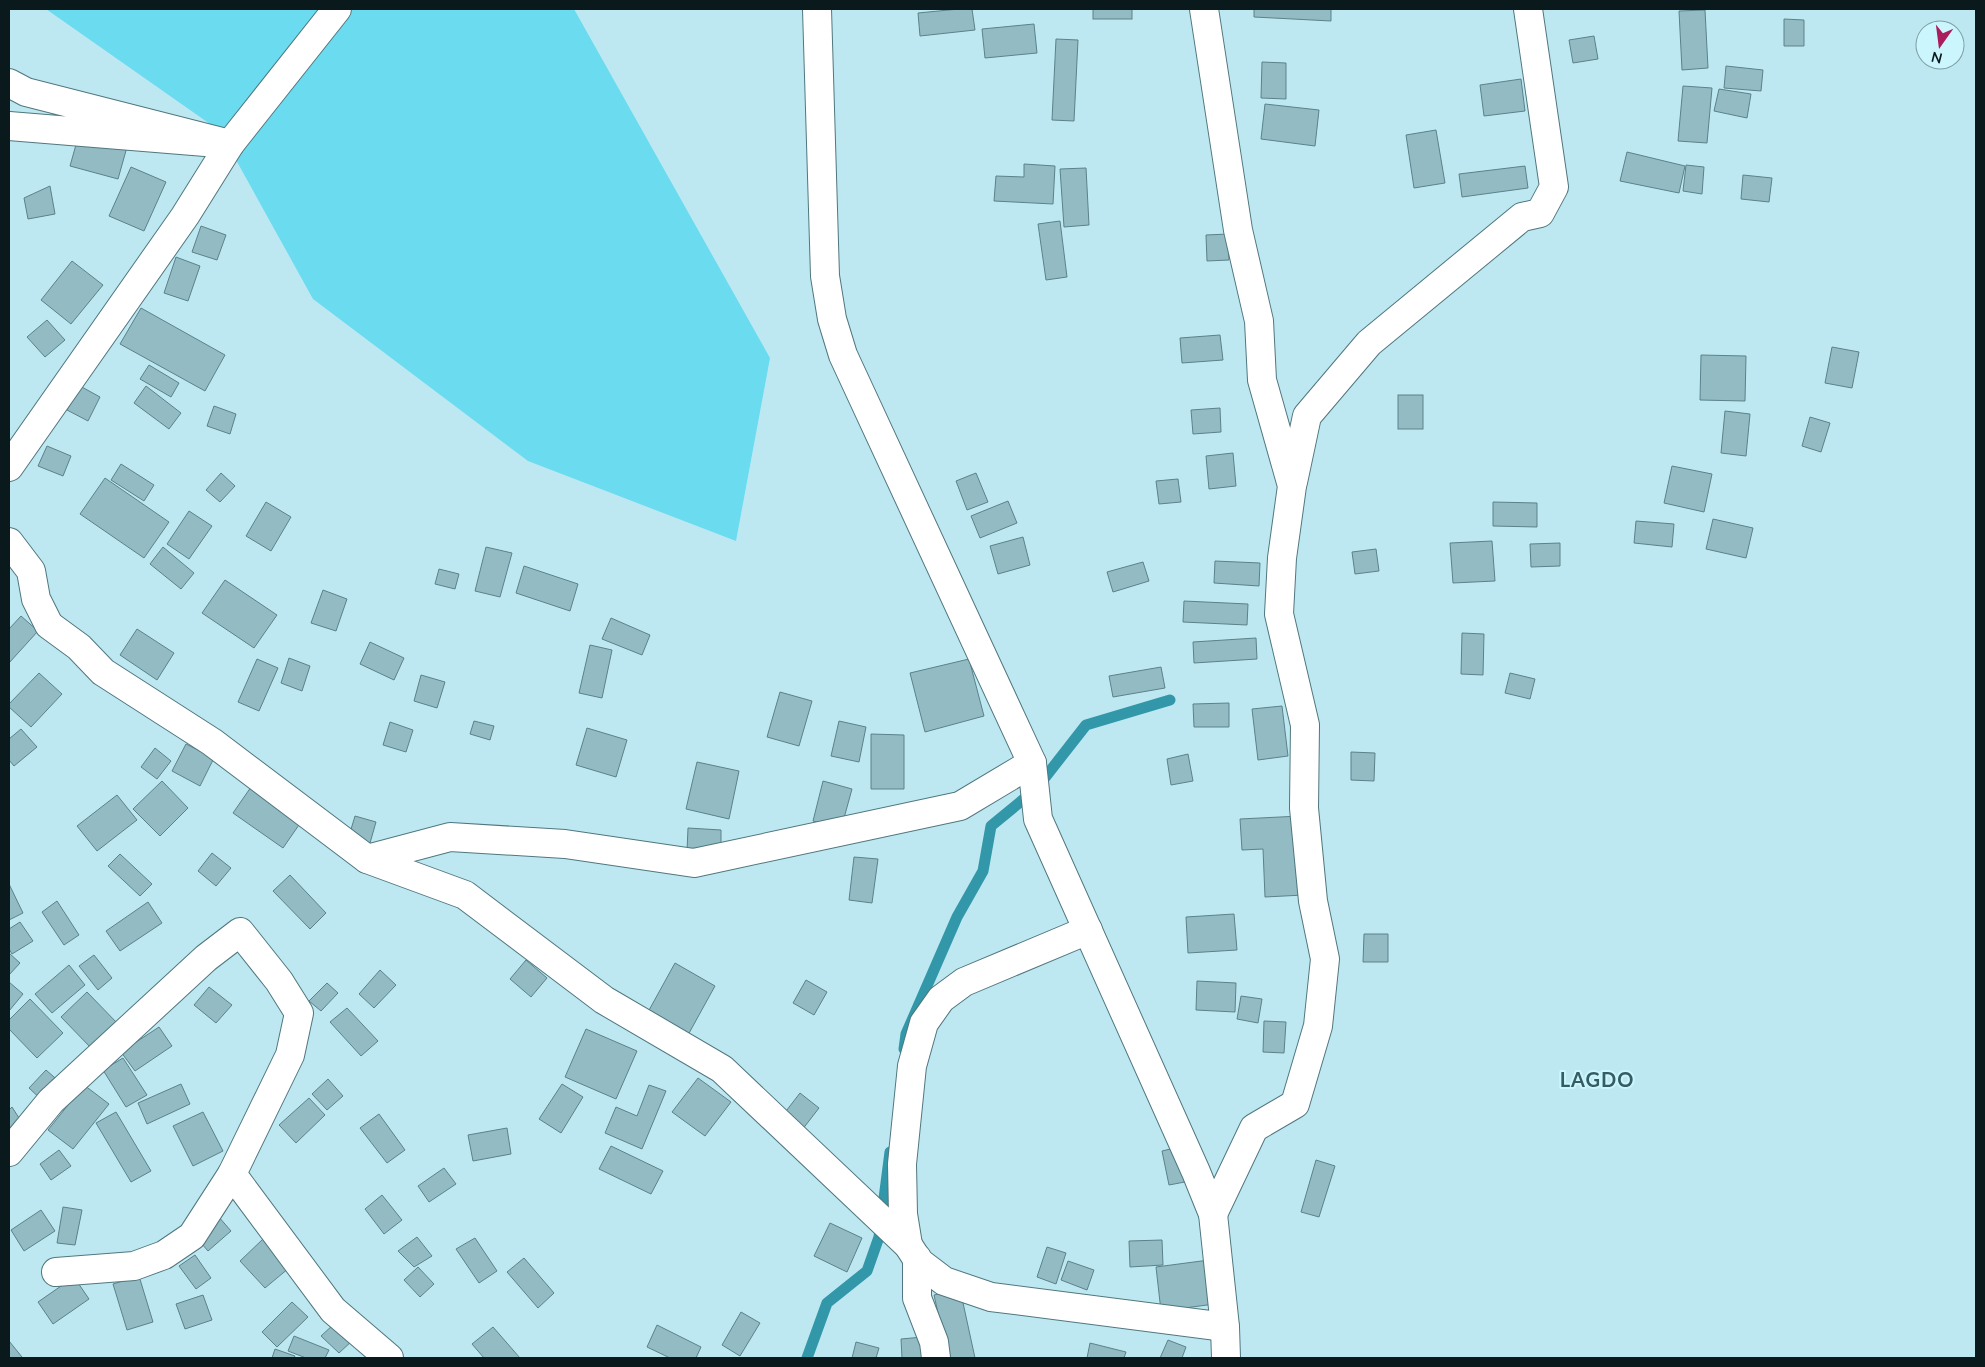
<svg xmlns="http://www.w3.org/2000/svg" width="1985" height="1367" viewBox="0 0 1985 1367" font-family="Lato,sans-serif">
	<rect width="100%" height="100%" fill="#bee8f1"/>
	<path fill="#6bdbef" d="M 46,9 L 574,9 L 770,358 L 736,541 L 528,461 L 313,299 L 220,131 Z"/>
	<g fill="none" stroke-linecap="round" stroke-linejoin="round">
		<g stroke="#3297a8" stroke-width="11">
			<path d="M 904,1049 L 906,1034 L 957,917 L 983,871 L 991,826 L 1036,789 L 1086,725 L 1170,700"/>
			<path d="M 807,1358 L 827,1303 L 867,1271 L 879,1237 L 890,1152"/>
		</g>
	</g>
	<g fill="#92bbc3" stroke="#5b828a">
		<path d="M 959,9 L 972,9 L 975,30 L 920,36 L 918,13 Z"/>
		<rect x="1093" y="9" width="39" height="10"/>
		<path d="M 1254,9 L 1331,9 L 1331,21 L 1254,17 Z"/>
		<path d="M 1705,10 L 1708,68 L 1682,70 L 1679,11 Z"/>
		<path d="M 1784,19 L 1804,20 L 1804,46 L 1784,46 Z"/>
		<path d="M 1034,24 L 1037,53 L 985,58 L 982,29 Z"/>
		<path d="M 1594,36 L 1598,59 L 1573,63 L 1569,40 Z"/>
		<path d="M 1056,39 L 1078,40 L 1074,121 L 1052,120 Z"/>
		<path d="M 1262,62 L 1286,63 L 1286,99 L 1261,98 Z"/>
		<path d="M 1726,66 L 1763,70 L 1761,91 L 1724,88 Z"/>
		<path d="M 1521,79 L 1525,111 L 1484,116 L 1480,85 Z"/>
		<path d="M 1683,86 L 1712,88 L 1707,143 L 1678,141 Z"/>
		<path d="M 1719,89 L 1751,94 L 1747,118 L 1714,111 Z"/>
		<path d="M 1265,104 L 1319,110 L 1315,146 L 1261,139 Z"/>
		<path d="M 1436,130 L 1445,183 L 1414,188 L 1406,135 Z"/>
		<path d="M 79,134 L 127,147 L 118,179 L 70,166 Z"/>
		<path d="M 1627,152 L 1685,166 L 1679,193 L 1620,181 Z"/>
		<path d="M 1024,164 L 1055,166 L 1053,204 L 994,201 L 996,176 L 1024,177 Z"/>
		<path d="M 1686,165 L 1704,167 L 1702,194 L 1683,191 Z"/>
		<path d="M 1525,166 L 1528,188 L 1462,197 L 1459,174 Z"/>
		<path d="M 131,167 L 166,182 L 144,231 L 109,216 Z"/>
		<path d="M 1086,168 L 1089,225 L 1064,227 L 1060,169 Z"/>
		<path d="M 1743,175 L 1772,178 L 1769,202 L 1741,199 Z"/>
		<path d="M 50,186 L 55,214 L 28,219 L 24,198 Z"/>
		<path d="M 1060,221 L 1067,277 L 1046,280 L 1038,224 Z"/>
		<path d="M 201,226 L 226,235 L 217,260 L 192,252 Z"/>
		<path d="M 1228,234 L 1229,260 L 1207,261 L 1206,235 Z"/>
		<path d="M 176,257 L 200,266 L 188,301 L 164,293 Z"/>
		<path d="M 72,261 L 103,285 L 71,324 L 41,300 Z"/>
		<path d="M 141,308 L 225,355 L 205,391 L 120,344 Z"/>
		<path d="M 47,320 L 65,340 L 45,357 L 27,337 Z"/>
		<path d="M 1220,335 L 1223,360 L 1182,363 L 1180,338 Z"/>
		<path d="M 1832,347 L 1859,352 L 1852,388 L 1825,383 Z"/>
		<path d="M 1701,355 L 1746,356 L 1745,401 L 1700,400 Z"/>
		<path d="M 149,365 L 179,383 L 171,397 L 140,379 Z"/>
		<path d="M 80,386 L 100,397 L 88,421 L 67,410 Z"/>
		<path d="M 146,386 L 181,413 L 169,429 L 134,403 Z"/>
		<rect x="1398" y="395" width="25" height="34"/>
		<path d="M 214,406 L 236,414 L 230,434 L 207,426 Z"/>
		<path d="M 1220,408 L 1221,432 L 1193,434 L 1191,410 Z"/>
		<path d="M 1725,411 L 1750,414 L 1746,456 L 1721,453 Z"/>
		<path d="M 1810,417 L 1830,423 L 1821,452 L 1802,446 Z"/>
		<path d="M 47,446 L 71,456 L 63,476 L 38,466 Z"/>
		<path d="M 1233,453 L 1236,486 L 1209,489 L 1206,456 Z"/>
		<path d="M 121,464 L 154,485 L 144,501 L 111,480 Z"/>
		<path d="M 1672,466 L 1712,474 L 1704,512 L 1664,503 Z"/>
		<path d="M 221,473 L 235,486 L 220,502 L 206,490 Z"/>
		<path d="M 976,473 L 988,502 L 967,510 L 956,481 Z"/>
		<path d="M 105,478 L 169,522 L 144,558 L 80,514 Z"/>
		<path d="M 1178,479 L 1181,502 L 1159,504 L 1156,481 Z"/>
		<path d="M 1008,501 L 1017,523 L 980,538 L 971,516 Z"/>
		<path d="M 266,502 L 291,517 L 271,551 L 246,536 Z"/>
		<path d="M 1493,502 L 1537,503 L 1537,527 L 1493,526 Z"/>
		<path d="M 189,511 L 212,526 L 189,559 L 167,544 Z"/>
		<path d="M 1713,519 L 1753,528 L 1746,558 L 1706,549 Z"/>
		<path d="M 1636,521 L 1674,524 L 1672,547 L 1634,543 Z"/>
		<path d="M 1023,537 L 1030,565 L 998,574 L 990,546 Z"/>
		<path d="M 1492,541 L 1495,581 L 1453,583 L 1450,543 Z"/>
		<path d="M 1560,543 L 1560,566 L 1531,567 L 1530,544 Z"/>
		<path d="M 163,547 L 194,573 L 181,589 L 150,564 Z"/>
		<path d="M 486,547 L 512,553 L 500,597 L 475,591 Z"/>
		<path d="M 1376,549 L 1379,571 L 1355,574 L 1352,552 Z"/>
		<path d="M 1215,561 L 1260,563 L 1259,586 L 1214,583 Z"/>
		<path d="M 1143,562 L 1149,581 L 1113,592 L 1107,572 Z"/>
		<path d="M 524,566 L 578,584 L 570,611 L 516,593 Z"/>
		<path d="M 439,569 L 459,574 L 455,589 L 435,584 Z"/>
		<path d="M 225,580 L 277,615 L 254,648 L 202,613 Z"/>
		<path d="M 323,590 L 347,599 L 336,631 L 311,623 Z"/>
		<path d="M 1184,601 L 1248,604 L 1247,625 L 1183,622 Z"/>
		<path d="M 21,616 L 38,631 L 9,663 L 9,629 Z"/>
		<path d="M 611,618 L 650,635 L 642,655 L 602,639 Z"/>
		<path d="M 137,629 L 174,653 L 157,680 L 120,655 Z"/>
		<path d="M 1462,633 L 1484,634 L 1483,675 L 1461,674 Z"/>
		<path d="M 1256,638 L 1257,659 L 1194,663 L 1193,642 Z"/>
		<path d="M 370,642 L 404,658 L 394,680 L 360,664 Z"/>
		<path d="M 590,645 L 612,650 L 602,698 L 579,693 Z"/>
		<path d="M 289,658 L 310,666 L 302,691 L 281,683 Z"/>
		<path d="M 257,659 L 278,668 L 259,711 L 238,702 Z"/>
		<path d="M 969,659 L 984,716 L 925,732 L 910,673 Z"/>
		<path d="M 1161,667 L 1165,688 L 1113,697 L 1109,676 Z"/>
		<path d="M 39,673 L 62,694 L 31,727 L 9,707 L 9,704 Z"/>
		<path d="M 1510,673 L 1535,679 L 1530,699 L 1505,693 Z"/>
		<path d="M 421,675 L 445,682 L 437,708 L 414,701 Z"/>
		<path d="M 780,692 L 812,701 L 799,746 L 767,737 Z"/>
		<path d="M 1229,703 L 1229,727 L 1194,727 L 1193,704 Z"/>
		<path d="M 1282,706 L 1288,756 L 1258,760 L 1252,709 Z"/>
		<path d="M 474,721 L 494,726 L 490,740 L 470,734 Z"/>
		<path d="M 839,721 L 866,727 L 859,762 L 831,756 Z"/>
		<path d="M 390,722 L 413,730 L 406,752 L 383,745 Z"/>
		<path d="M 587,728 L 627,740 L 616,777 L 576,765 Z"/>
		<path d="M 21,729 L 37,747 L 14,766 L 9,760 L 9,739 Z"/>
		<path d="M 871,734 L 904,735 L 904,789 L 871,789 Z"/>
		<path d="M 186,744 L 214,758 L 200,786 L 172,771 Z"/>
		<path d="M 155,748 L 171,761 L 157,779 L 141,767 Z"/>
		<path d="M 1351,752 L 1375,753 L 1374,781 L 1351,780 Z"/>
		<path d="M 1188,754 L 1193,781 L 1171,785 L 1167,759 Z"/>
		<path d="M 697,762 L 739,771 L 729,819 L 686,809 Z"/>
		<path d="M 162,781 L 188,808 L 160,836 L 133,809 Z"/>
		<path d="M 823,781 L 852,789 L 841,829 L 813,821 Z"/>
		<path d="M 251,787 L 301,822 L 283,848 L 233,813 Z"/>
		<path d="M 117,795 L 137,820 L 97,851 L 77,826 Z"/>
		<path d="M 355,816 L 376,822 L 370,843 L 349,836 Z"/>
		<path d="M 1300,816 L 1304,895 L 1265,897 L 1263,849 L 1242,850 L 1240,819 Z"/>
		<path d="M 688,828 L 721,830 L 721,852 L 687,851 Z"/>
		<path d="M 212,853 L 231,868 L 216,886 L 198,871 Z"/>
		<path d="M 120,854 L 152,884 L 140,896 L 108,866 Z"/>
		<path d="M 854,857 L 878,859 L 872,903 L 849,900 Z"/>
		<path d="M 290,875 L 326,913 L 310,929 L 273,891 Z"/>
		<path d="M 9,884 L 23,913 L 9,920 Z"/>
		<path d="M 57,901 L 79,935 L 64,945 L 42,912 Z"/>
		<path d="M 148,902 L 162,923 L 120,951 L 106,931 Z"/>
		<path d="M 1234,914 L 1237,950 L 1188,953 L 1186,917 Z"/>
		<path d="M 20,922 L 33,941 L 12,954 L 9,949 L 9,929 Z"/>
		<path d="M 1364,934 L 1388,934 L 1388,962 L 1363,962 Z"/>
		<path d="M 9,953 L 20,963 L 9,975 Z"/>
		<path d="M 94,955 L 112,978 L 98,990 L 79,966 Z"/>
		<path d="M 526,960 L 547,978 L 531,997 L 510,979 Z"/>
		<path d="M 675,963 L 715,986 L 688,1035 L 648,1012 Z"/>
		<path d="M 69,965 L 85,985 L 52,1013 L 35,994 Z"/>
		<path d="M 380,970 L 396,985 L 374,1008 L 359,994 Z"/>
		<path d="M 806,980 L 827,992 L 814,1015 L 793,1003 Z"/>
		<path d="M 1197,981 L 1236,983 L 1235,1012 L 1196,1010 Z"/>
		<path d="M 9,982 L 23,994 L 9,1011 Z"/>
		<path d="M 327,983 L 338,993 L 321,1011 L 309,1001 Z"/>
		<path d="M 209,987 L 232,1005 L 216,1023 L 194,1005 Z"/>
		<path d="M 87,992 L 119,1025 L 93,1050 L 61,1017 Z"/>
		<path d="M 1241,996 L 1262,999 L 1258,1023 L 1237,1019 Z"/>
		<path d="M 30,999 L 63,1033 L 37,1058 L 9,1029 L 9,1020 Z"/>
		<path d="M 347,1008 L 378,1041 L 361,1056 L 330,1022 Z"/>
		<path d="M 1264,1021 L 1286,1022 L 1284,1053 L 1263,1052 Z"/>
		<path d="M 159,1027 L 172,1046 L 135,1071 L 121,1052 Z"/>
		<path d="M 586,1029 L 637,1051 L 616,1099 L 565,1077 Z"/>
		<path d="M 123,1058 L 147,1095 L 126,1107 L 103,1070 Z"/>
		<path d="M 46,1070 L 62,1084 L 45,1103 L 29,1088 Z"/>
		<path d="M 698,1078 L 731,1102 L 705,1136 L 672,1112 Z"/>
		<path d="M 328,1079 L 343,1096 L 327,1110 L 312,1094 Z"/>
		<path d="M 181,1084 L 190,1104 L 147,1124 L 138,1103 Z"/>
		<path d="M 562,1084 L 583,1097 L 561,1133 L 539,1119 Z"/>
		<path d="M 84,1085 L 109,1104 L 73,1149 L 48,1130 Z"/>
		<path d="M 649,1085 L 666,1091 L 642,1149 L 605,1133 L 616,1107 L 637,1116 Z"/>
		<path d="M 800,1093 L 819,1108 L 802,1130 L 783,1115 Z"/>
		<path d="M 309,1098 L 325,1115 L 296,1143 L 279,1125 Z"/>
		<path d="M 12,1107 L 26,1129 L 9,1140 L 9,1110 Z"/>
		<path d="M 116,1112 L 151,1171 L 131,1182 L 96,1123 Z"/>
		<path d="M 203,1112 L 223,1151 L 193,1166 L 173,1126 Z"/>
		<path d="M 379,1114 L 405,1150 L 387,1163 L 360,1128 Z"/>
		<path d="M 507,1128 L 511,1154 L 473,1161 L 468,1135 Z"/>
		<path d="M 611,1146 L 663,1171 L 651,1194 L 599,1169 Z"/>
		<path d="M 1183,1146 L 1190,1181 L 1169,1185 L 1162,1151 Z"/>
		<path d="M 59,1150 L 71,1166 L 51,1180 L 40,1164 Z"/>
		<path d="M 1316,1160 L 1335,1166 L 1319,1217 L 1301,1212 Z"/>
		<path d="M 444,1168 L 456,1184 L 429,1202 L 418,1186 Z"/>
		<path d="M 382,1195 L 402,1220 L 384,1234 L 365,1209 Z"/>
		<path d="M 63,1207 L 82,1210 L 75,1245 L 57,1243 Z"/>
		<path d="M 41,1210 L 55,1231 L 24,1251 L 11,1230 Z"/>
		<path d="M 218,1216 L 231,1231 L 208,1251 L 195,1236 Z"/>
		<path d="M 830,1223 L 862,1238 L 847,1272 L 814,1256 Z"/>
		<path d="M 417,1237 L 432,1256 L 414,1267 L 398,1251 Z"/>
		<path d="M 475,1238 L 497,1271 L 479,1283 L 456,1249 Z"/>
		<path d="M 263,1239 L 289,1268 L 265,1288 L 240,1261 Z"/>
		<path d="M 1162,1240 L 1163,1265 L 1130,1267 L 1129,1241 Z"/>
		<path d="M 1047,1247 L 1066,1253 L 1056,1284 L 1037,1277 Z"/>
		<path d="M 195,1255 L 211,1278 L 196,1289 L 179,1266 Z"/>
		<path d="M 524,1258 L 554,1293 L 538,1308 L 507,1272 Z"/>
		<path d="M 1209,1260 L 1215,1304 L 1161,1311 L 1156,1267 Z"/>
		<path d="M 1068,1261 L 1094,1270 L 1087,1290 L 1061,1280 Z"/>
		<path d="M 418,1267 L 434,1284 L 420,1297 L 404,1280 Z"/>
		<path d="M 139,1276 L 153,1322 L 127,1330 L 113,1284 Z"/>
		<path d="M 74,1277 L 89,1299 L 53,1324 L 38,1302 Z"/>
		<path d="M 960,1289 L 975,1358 L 948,1358 L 934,1295 Z"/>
		<path d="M 203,1295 L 212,1320 L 185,1329 L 176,1304 Z"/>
		<path d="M 292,1302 L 308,1317 L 277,1347 L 262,1332 Z"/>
		<path d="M 741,1312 L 760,1323 L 740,1356 L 722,1345 Z"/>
		<path d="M 334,1324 L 352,1341 L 339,1353 L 321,1336 Z"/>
		<path d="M 657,1325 L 701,1347 L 696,1358 L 670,1358 L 647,1347 Z"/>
		<path d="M 493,1327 L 520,1358 L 484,1358 L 472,1344 Z"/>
		<path d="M 294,1336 L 329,1350 L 325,1358 L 306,1358 L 288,1351 Z"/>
		<path d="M 923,1337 L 925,1358 L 902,1358 L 901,1339 Z"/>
		<path d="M 1168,1340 L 1186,1347 L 1182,1358 L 1160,1358 Z"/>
		<path d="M 9,1341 L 22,1357 L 20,1358 L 9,1358 Z"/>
		<path d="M 856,1342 L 879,1348 L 876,1358 L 852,1358 Z"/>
		<path d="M 1090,1343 L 1126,1352 L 1124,1358 L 1087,1358 Z"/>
		<path d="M 275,1349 L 295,1356 L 294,1358 L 272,1358 Z"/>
	</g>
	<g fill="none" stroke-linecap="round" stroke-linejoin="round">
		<defs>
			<g id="street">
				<path d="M 1204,9 L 1238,230 L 1259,321 L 1262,380 L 1292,486 L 1282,558 L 1279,614 L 1305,725 L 1304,808 L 1313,901 L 1325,959 L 1318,1026 L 1295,1104 L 1254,1128 L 1213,1214"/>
				<path d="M 9,83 L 26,92 L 230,144 L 9,126"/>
				<path d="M 9,467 L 185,216 L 230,144 L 337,9"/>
				<path d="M 1293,482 L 1307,416 L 1369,343 L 1522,217 L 1540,213 L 1554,187 L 1528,9"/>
				<path d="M 9,542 L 31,571 L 36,599 L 49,625 L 79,647 L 103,672 L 212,742 L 367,859 L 465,895 L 604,1000 L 722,1069 L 908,1245 L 919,1262 L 944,1281 L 991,1297 L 1225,1327"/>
				<path d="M 367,859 L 450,837 L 565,844 L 694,863 L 960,806 L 1032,763"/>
				<path d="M 9,1152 L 51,1101 L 206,958 L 240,932 L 279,981 L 299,1013 L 290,1055 L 232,1174 L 333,1310 L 389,1358"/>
				<path d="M 908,1245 L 903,1214 L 902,1164 L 912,1066 L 924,1023 L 941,999 L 964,982 L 1088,930"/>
				<path d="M 917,1258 L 917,1298 L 934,1342 L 936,1358"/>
				<path d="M 56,1272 L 134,1266 L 164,1255 L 192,1236 L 232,1174"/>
			</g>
			<path id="secondary" d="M 817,9 L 825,276 L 832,319 L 843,355 L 1032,763 L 1038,819 L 1196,1172 L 1213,1214 L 1225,1327 L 1226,1358"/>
		</defs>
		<use href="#street" stroke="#50777f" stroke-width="30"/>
		<use href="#secondary" stroke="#50777f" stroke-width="30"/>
		<use href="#street" stroke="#fff" stroke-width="28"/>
		<use href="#secondary" stroke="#fff" stroke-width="28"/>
	</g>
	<g text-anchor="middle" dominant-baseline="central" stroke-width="4" stroke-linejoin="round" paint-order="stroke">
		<g font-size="20" font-weight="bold" letter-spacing="1" fill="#355c63" stroke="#cbf6fe">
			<text x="1597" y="1079">LAGDO</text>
		</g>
	</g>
	<rect width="1985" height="1367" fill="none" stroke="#09191c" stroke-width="20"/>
	<g transform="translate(1940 45) rotate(194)"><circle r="24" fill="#cbf6fe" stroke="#7d9ea4"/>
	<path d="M0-4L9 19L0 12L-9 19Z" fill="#aa1c5b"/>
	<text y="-8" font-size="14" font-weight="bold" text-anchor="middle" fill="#09191c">N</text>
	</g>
</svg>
